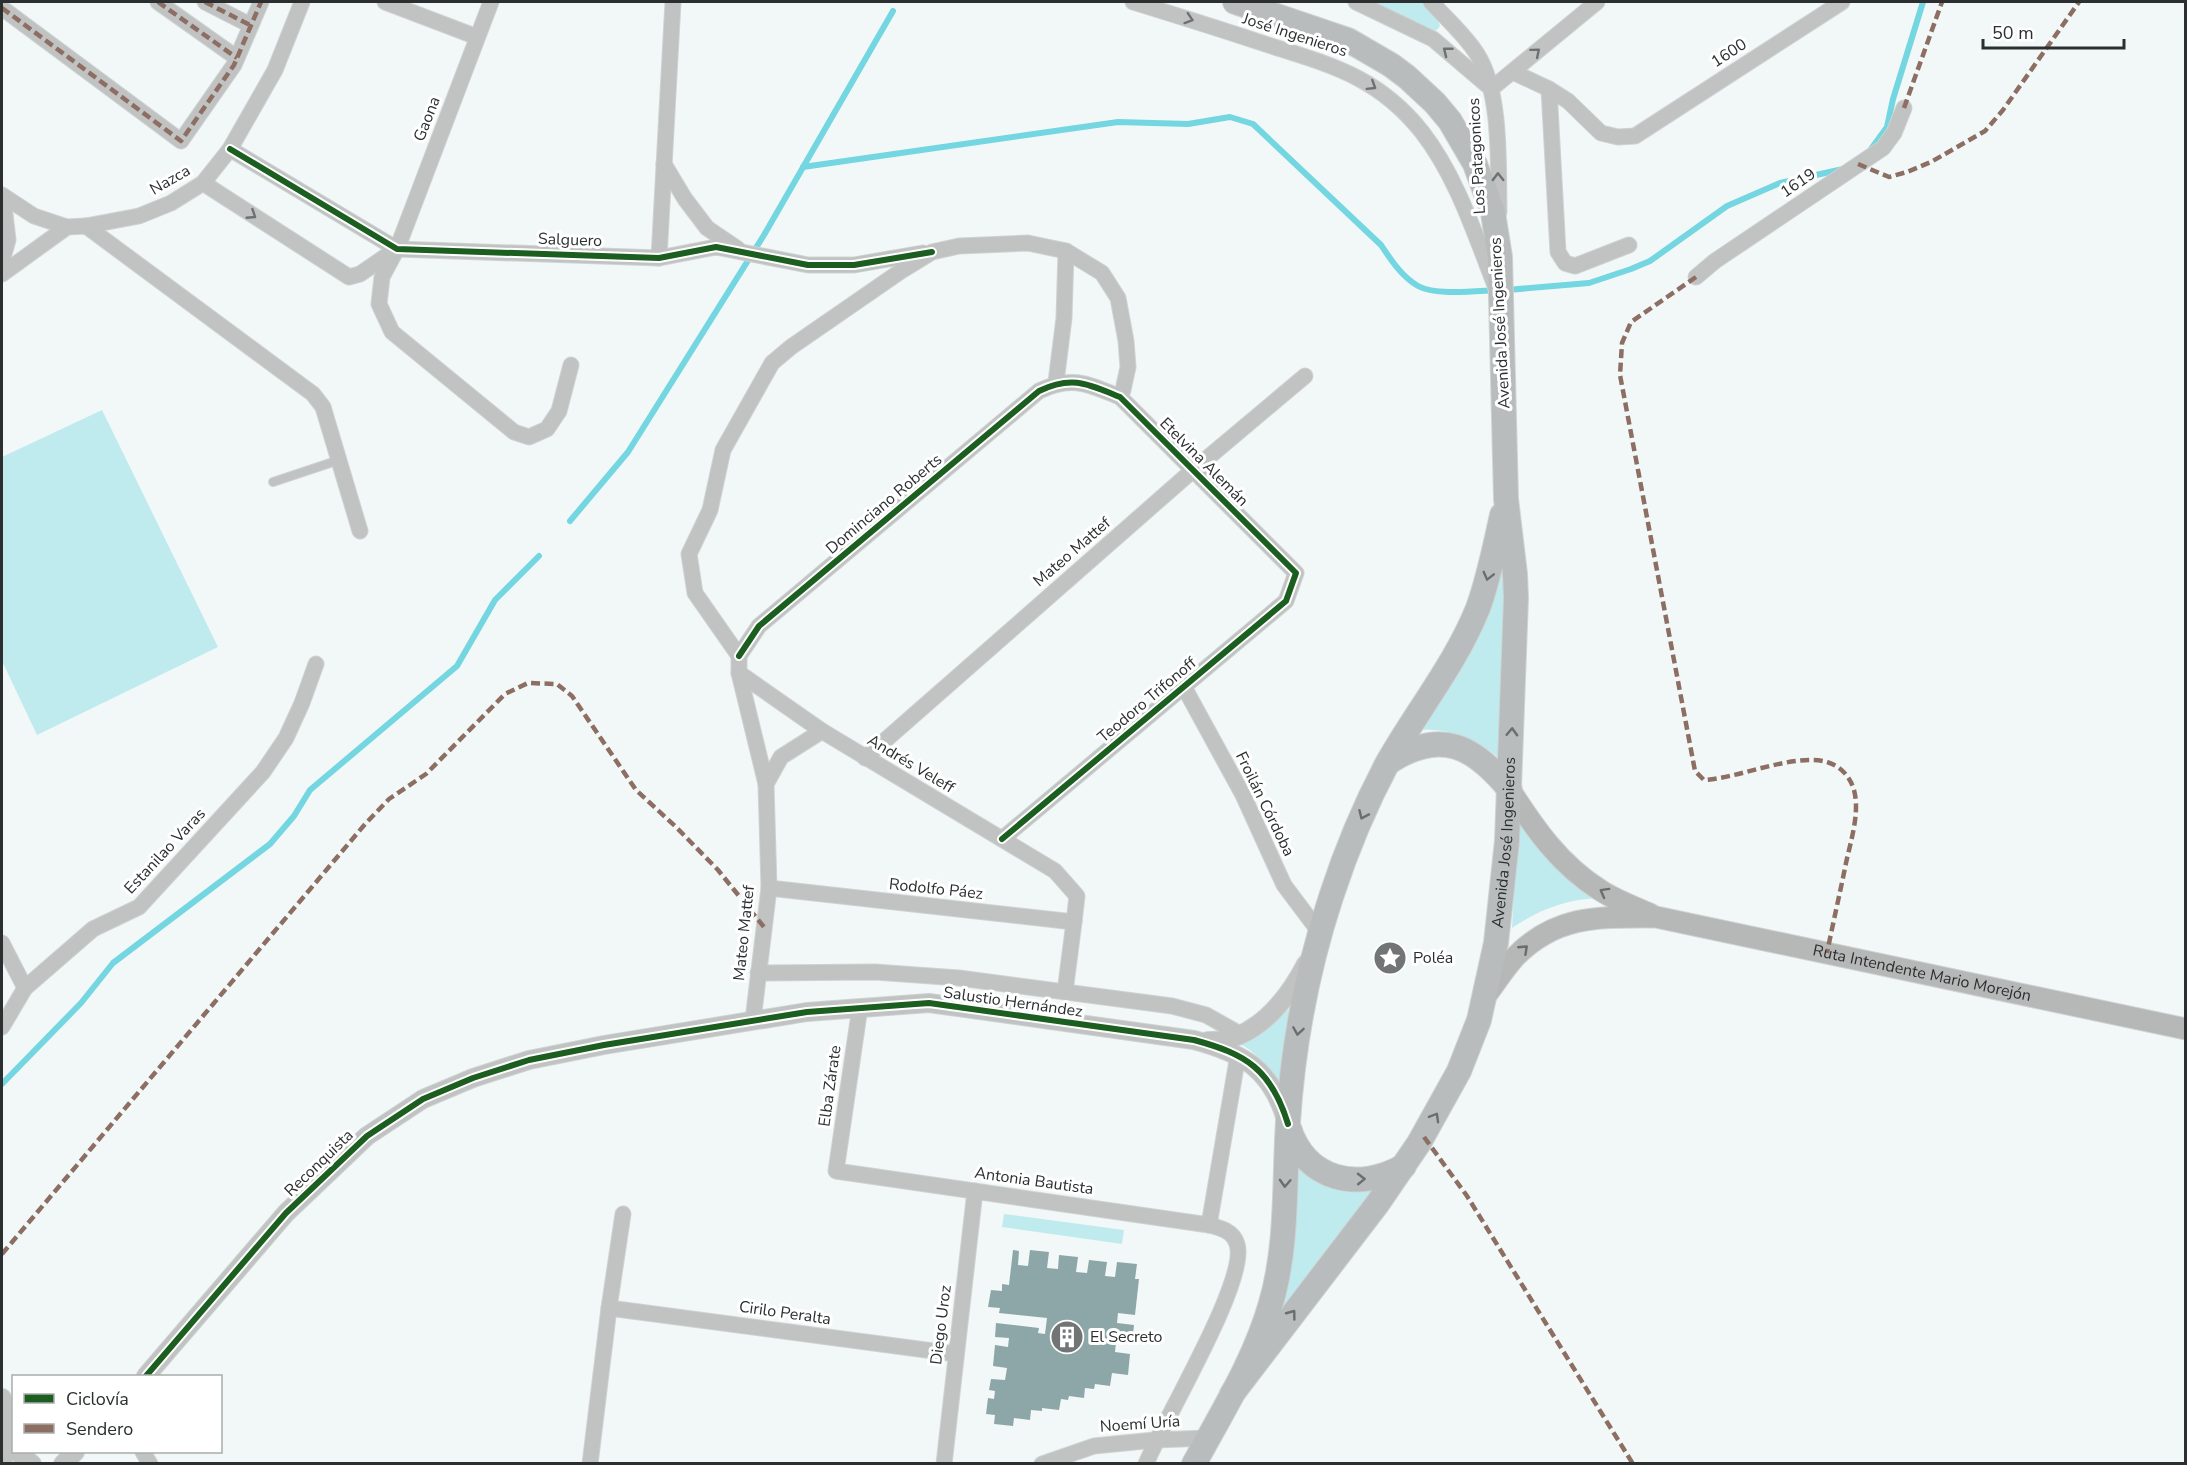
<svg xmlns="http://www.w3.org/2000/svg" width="2187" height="1465" viewBox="0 0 2187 1465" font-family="'Nunito Sans',sans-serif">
	<rect width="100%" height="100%" fill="#f2f8f8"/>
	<g fill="#bfebef">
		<path d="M 1371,2 L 1423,2 L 1438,20 L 1440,26 L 1437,30 L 1432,31 Z"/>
		<path d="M 102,410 L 218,647 L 37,735 L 2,661 L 2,457 Z"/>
		<path d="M 1508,524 L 1499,758 C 1474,738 1450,728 1417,730 Z"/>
		<path d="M 1518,815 L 1597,898 C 1564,900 1539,910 1512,928 Z"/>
		<path d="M 1290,1008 L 1279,1089 C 1268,1073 1259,1051 1239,1044 L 1258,1036 Z"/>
		<path d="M 1294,1163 L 1380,1180 L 1271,1329 Z"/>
		<path d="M 1004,1214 L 1124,1230 L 1122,1244 L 1002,1227 Z"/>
	</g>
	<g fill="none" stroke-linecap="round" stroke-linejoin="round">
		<g stroke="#73d6e0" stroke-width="6">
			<path d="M 1871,149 L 1887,127 L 1893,99 L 1923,2"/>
			<path d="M 803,167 L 1118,122 L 1188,124 L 1230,117 L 1253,124 L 1381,245 C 1391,260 1402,277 1418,286 C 1436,296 1476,291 1497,290"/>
			<path d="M 1507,290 L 1589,283 L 1631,269 L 1650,261 L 1727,206 L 1780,183 L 1843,169"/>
			<path d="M 570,521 L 628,452 L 764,235 L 893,11"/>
			<path d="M 2,1084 L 81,1003 L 113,963 L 270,844 L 294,816 L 310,790 L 457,666 L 495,600 L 539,556"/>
		</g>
	</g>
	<path fill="#8da7a8" d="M 1013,1250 L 1019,1251 L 1018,1265 L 1028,1266 L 1030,1250 L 1049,1252 L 1047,1268 L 1058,1269 L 1059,1255 L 1078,1257 L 1076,1272 L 1087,1273 L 1089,1260 L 1107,1262 L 1105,1276 L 1115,1277 L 1117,1262 L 1137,1264 L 1135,1279 L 1139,1279 L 1135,1315 L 1118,1313 L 1117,1323 L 1134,1325 L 1132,1344 L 1116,1342 L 1115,1352 L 1130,1354 L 1128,1375 L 1112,1373 L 1110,1386 L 1095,1384 L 1094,1389 L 1085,1388 L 1084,1398 L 1069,1396 L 1068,1400 L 1061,1399 L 1059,1410 L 1042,1408 L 1042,1411 L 1031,1410 L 1030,1420 L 1014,1418 L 1013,1426 L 994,1424 L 995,1415 L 986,1414 L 988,1398 L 994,1399 L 995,1391 L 989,1390 L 991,1379 L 1005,1380 L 1007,1368 L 993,1366 L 995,1345 L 1008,1347 L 1009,1338 L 995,1337 L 996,1323 L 1039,1328 L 1038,1333 L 1045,1334 L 1047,1318 L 999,1313 L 1000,1308 L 988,1307 L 991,1290 L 1002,1291 L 1002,1284 L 1009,1285 Z"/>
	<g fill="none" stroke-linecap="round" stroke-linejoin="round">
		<defs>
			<path id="service" d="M 273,482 L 339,460"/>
			<g id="minor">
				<path d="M 158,2 L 237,58"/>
				<path d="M 205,2 L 250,25"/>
				<path d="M 385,2 L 477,37"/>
				<path d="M 491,2 L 397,249 L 382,277 L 379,304 L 392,332 L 514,432 L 529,437 L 547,429 L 559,411 L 571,365"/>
				<path d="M 1133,2 C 1175,15 1217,28 1259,42 C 1326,64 1376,74 1422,132 C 1457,177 1475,235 1496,288"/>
				<path d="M 1356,2 L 1433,39 L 1487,85"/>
				<path d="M 1431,2 C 1446,18 1466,36 1477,54 C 1502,93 1498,166 1499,212"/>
				<path d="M 2,8 L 181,141 L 234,65 L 261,2"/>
				<path d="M 1513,72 L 1549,89 L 1568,101 L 1601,133 L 1618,137 L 1635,136 L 1842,2"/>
				<path d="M 1491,89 L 1597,2"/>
				<path d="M 1549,89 L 1558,252 L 1565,263 L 1575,266 L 1629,245"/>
				<path d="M 230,149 L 397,249 L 659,258 L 716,247 L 808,265 L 854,265 L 923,253"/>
				<path d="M 664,164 L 685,199 L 707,228 L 738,249"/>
				<path d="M 203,183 L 349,277 L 360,274 L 395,250"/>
				<path d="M 2,195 L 34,216 L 67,227"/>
				<path d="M 86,226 L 313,394 L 323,407 L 360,531"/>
				<path d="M 659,258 L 673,2"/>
				<path d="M 2,261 L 8,240 L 3,196"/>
				<path d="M 2,274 L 67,227 L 86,226 L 139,216 L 171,203 L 203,183 L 230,149 L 275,70 L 302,2"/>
				<path d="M 1696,277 L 1715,261 L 1883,148 L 1894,133 L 1904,108"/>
				<path d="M 1056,382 L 1064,318 L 1066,251"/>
				<path d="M 739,656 L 759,626 L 1039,391 C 1072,375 1088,384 1120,397 L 1296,573 L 1286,601 L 1002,839"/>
				<path d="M 739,656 L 695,593 L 689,554 L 710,510 L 723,450 L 772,363 L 791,347 L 901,271 L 932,252 L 959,246 L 1028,243 L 1066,251 L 1102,273 L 1118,298 L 1126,341 L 1128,367 L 1123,390 L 1120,397"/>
				<path d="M 739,656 L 739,673 L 822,731 L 1055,871 L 1077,896 L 1074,922 L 769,888"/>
				<path d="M 739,673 L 766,784"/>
				<path d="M 1184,687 L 1243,795 L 1284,885 L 1320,933"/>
				<path d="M 865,758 L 1192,471 L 1305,376"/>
				<path d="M 2,943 L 25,988"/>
				<path d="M 758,973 L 875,972 L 959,978 L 1172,1006 L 1206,1015 L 1240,1034"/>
				<path d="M 1065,992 L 1074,922"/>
				<path d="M 860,1007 L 836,1171 L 1209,1225 C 1221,1228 1233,1231 1237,1244 C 1249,1280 1162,1422 1146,1464"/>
				<path d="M 753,1020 L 769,888 L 766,784 L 781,757 L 822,731"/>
				<path d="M 2,1027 L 25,988 L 93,929 L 139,907 L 263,772 L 286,738 L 302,703 L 316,664"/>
				<path d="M 1209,1225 L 1238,1055"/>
				<path d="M 609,1308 L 956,1354"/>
				<path d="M 143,1452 L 150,1464"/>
				<path d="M 590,1464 L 609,1308 L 623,1214"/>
				<path d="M 944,1464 L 975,1191"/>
				<path d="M 1042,1464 L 1094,1446 L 1155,1440 L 1208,1438"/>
			</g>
			<g id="tertiary">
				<path d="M 1208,1041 C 1253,1043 1287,1001 1306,964"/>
				<path d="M 146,1376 L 286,1213 L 367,1136 L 423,1099 L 473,1078 L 529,1060 L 604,1045 L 807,1012 L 929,1003 L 1194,1040 C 1242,1053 1271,1068 1286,1120"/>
				<path d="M 2,1398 L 6,1441 L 14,1448"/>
				<path d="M 17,1452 L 32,1464"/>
				<path d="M 2,1464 L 6,1441"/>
				<path d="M 63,1464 L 75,1452"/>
			</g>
			<g id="secondary">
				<path d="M 1510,790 C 1535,829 1560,865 1600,890 C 1615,900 1634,907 1650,914"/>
				<path id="s1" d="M 1487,994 C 1496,982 1505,968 1515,957 C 1557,914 1601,917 1656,917 L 2186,1029"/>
			</g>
			<g id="primary">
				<path d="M 1389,762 C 1441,728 1474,746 1510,790"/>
				<path d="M 1289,1128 C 1306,1181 1359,1192 1404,1166"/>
				<path id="s2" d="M 1232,1394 L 1378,1203 L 1419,1143 L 1459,1071 L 1479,1020 L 1496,943 L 1507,841 L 1516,598 L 1515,574 L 1506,499 L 1500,257 L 1493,213 L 1475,164 L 1450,121 L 1435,103 L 1407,77 L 1391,65 L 1348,40 L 1235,2"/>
				<path d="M 1194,1464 C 1222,1412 1255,1360 1271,1303 C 1288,1245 1284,1181 1288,1122 C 1293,1045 1307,970 1331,897 C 1346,851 1365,805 1388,762 C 1417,711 1456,663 1478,608 C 1489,578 1495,546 1502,515"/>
			</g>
		</defs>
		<use href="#service" stroke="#cfd3d3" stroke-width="10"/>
		<use href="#minor" stroke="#cfd3d3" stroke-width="17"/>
		<use href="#tertiary" stroke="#cfd3d3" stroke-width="20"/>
		<use href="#secondary" stroke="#cfd3d3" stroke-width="23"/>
		<use href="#primary" stroke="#cfd3d3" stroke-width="26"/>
		<use href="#service" stroke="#c1c2c2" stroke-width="8"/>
		<use href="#minor" stroke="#c1c2c2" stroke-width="15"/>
		<use href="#tertiary" stroke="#c1c2c2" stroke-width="18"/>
		<use href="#secondary" stroke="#b6b8b8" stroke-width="21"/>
		<use href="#primary" stroke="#b8bcbc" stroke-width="24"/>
		<g stroke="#8d6e63" stroke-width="4.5" stroke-dasharray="9 4.5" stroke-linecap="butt">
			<path d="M 158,2 L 237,58"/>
			<path d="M 205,2 L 250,25"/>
			<path d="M 2,8 L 181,141 L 234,65 L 261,2"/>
			<path d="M 1904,108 L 1942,2"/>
			<path d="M 1858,164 L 1889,177 L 1907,172 L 1931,162 L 1985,131 L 2003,110 L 2079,2"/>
			<path d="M 1696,277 L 1631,322 L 1622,343 L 1620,375 L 1695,771 L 1704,780 C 1741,777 1775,760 1813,760 C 1832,760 1848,770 1854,790 C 1860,813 1851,840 1846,863 C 1840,893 1833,923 1827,953"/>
			<path d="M 1424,1137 L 1467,1196 L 1633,1464"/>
			<path d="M 2,1254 L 366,823 L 389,799 L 426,774 L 505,694 L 528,683 L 557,684 L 572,696 L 636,790 L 676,827 L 718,870 L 764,927"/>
		</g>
		<defs>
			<g id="cycleway">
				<path d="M 230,149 L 397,249 L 659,258 L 716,247 L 808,265 L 854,265 L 932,252"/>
				<path d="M 739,656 L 759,626 L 1039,391 C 1072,375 1088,384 1120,397 L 1296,573 L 1286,601 L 1002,839"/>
				<path d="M 146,1376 L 286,1213 L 367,1136 L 423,1099 L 473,1078 L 529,1060 L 604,1045 L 807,1012 L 929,1003 L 1194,1040 C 1246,1054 1271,1069 1288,1124"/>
			</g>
		</defs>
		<use href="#cycleway" stroke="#fff" stroke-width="10"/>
		<use href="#cycleway" stroke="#1b5e20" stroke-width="6"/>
	</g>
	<defs><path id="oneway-chevron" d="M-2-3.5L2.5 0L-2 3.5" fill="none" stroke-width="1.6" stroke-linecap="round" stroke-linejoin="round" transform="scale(1.5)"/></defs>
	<g stroke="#6e7172">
		<use href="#oneway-chevron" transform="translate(1189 19) rotate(18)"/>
		<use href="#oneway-chevron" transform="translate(1447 51) rotate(-142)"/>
		<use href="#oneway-chevron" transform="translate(1536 52) rotate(-40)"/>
		<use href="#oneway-chevron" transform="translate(1372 86) rotate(32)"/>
		<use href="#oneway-chevron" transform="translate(1498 177) rotate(-91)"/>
		<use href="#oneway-chevron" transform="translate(252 215) rotate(33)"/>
	</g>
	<g stroke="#6a6e6f">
		<use href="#oneway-chevron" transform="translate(1488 576) rotate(104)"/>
		<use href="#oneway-chevron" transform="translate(1512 732) rotate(-88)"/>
		<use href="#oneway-chevron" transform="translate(1363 815) rotate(114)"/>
		<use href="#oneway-chevron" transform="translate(1298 1031) rotate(99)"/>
		<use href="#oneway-chevron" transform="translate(1435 1117) rotate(-60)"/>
		<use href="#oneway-chevron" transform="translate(1361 1179) rotate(-1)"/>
		<use href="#oneway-chevron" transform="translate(1285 1183) rotate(93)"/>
		<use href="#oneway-chevron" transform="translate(1292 1314) rotate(-53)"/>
	</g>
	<g stroke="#6a6d6d">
		<use href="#oneway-chevron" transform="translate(1604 892) rotate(-151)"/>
		<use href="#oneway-chevron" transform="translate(1524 949) rotate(-43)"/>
	</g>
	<defs>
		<symbol id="sight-disc" viewBox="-11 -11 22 22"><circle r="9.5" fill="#717576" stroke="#fff"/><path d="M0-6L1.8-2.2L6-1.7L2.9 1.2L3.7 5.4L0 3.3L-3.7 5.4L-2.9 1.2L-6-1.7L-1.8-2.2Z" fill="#fff"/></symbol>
		<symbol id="building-disc" viewBox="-11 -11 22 22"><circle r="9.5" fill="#717576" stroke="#fff"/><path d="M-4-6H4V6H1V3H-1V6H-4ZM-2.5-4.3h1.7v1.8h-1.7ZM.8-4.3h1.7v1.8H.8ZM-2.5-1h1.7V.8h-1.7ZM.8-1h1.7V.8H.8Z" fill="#fff"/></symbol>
	</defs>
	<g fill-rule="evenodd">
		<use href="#sight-disc" x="1371" y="939" width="38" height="38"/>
		<use href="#building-disc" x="1048" y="1318" width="38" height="38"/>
	</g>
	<g text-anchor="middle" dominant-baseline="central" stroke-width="6" stroke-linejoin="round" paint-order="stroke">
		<g font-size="16" fill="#2b2f30" stroke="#fff">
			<text transform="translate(1295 35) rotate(18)">José Ingenieros</text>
			<text transform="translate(1729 53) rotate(-33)">1600</text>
			<text transform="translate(427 119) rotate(-69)">Gaona</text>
			<text transform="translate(1477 156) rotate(-93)">Los Patagonicos</text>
			<text transform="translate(170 180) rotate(-30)">Nazca</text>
			<text transform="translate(1798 183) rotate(-34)">1619</text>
			<text transform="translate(570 240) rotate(2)">Salguero</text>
			<text transform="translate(1500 323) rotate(-93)">Avenida José Ingenieros</text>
			<text transform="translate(1204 462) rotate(45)">Etelvina Alemán</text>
			<text transform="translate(884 504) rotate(-40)">Dominciano Roberts</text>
			<text transform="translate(1072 552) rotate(-41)">Mateo Mattef</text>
			<text transform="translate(1147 700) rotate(-40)">Teodoro Trifonoff</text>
			<text transform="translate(911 764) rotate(31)">Andrés Veleff</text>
			<text transform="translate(1265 804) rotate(64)">Froilán Córdoba</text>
			<text stroke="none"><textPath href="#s2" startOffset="630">Avenida José Ingenieros</textPath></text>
			<text transform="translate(165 851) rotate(-47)">Estanilao Varas</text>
			<text transform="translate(936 889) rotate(6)">Rodolfo Páez</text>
			<text transform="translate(744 933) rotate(-84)">Mateo Mattef</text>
			<text stroke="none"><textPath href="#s1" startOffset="470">Ruta Intendente Mario Morejón</textPath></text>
			<text transform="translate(1013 1002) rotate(8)">Salustio Hernández</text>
			<text transform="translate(830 1086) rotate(-82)">Elba Zárate</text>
			<text transform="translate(319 1163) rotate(-44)">Reconquista</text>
			<text transform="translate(1034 1181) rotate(8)">Antonia Bautista</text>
			<text transform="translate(785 1313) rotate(8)">Cirilo Peralta</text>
			<text transform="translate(941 1325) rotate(-83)">Diego Uroz</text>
			<text transform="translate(1140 1424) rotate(-4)">Noemí Uría</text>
		</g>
		<g font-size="16" fill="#2b2f30" stroke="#fff" text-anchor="start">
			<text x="1413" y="958">Poléa</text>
			<text x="1090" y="1337">El Secreto</text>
		</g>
	</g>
	<rect width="2187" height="1465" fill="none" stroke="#2b2f30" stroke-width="6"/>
	<rect x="12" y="1375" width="210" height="78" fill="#ffffff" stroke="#aaacac" stroke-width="1.5"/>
	<rect x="24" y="1394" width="30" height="9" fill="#1b5e20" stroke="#aaacac" stroke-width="1.5"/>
	<text x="66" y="1405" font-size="18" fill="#2b2f30">Ciclovía</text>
	<rect x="24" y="1424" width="30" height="9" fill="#8d6e63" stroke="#aaacac" stroke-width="1.5"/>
	<text x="66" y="1435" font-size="18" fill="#2b2f30">Sendero</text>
	<path d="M1983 39v9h141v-9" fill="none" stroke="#2b2f30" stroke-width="3"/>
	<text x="1992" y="39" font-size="18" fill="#2b2f30" stroke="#ffffff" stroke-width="4.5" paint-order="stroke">50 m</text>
</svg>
